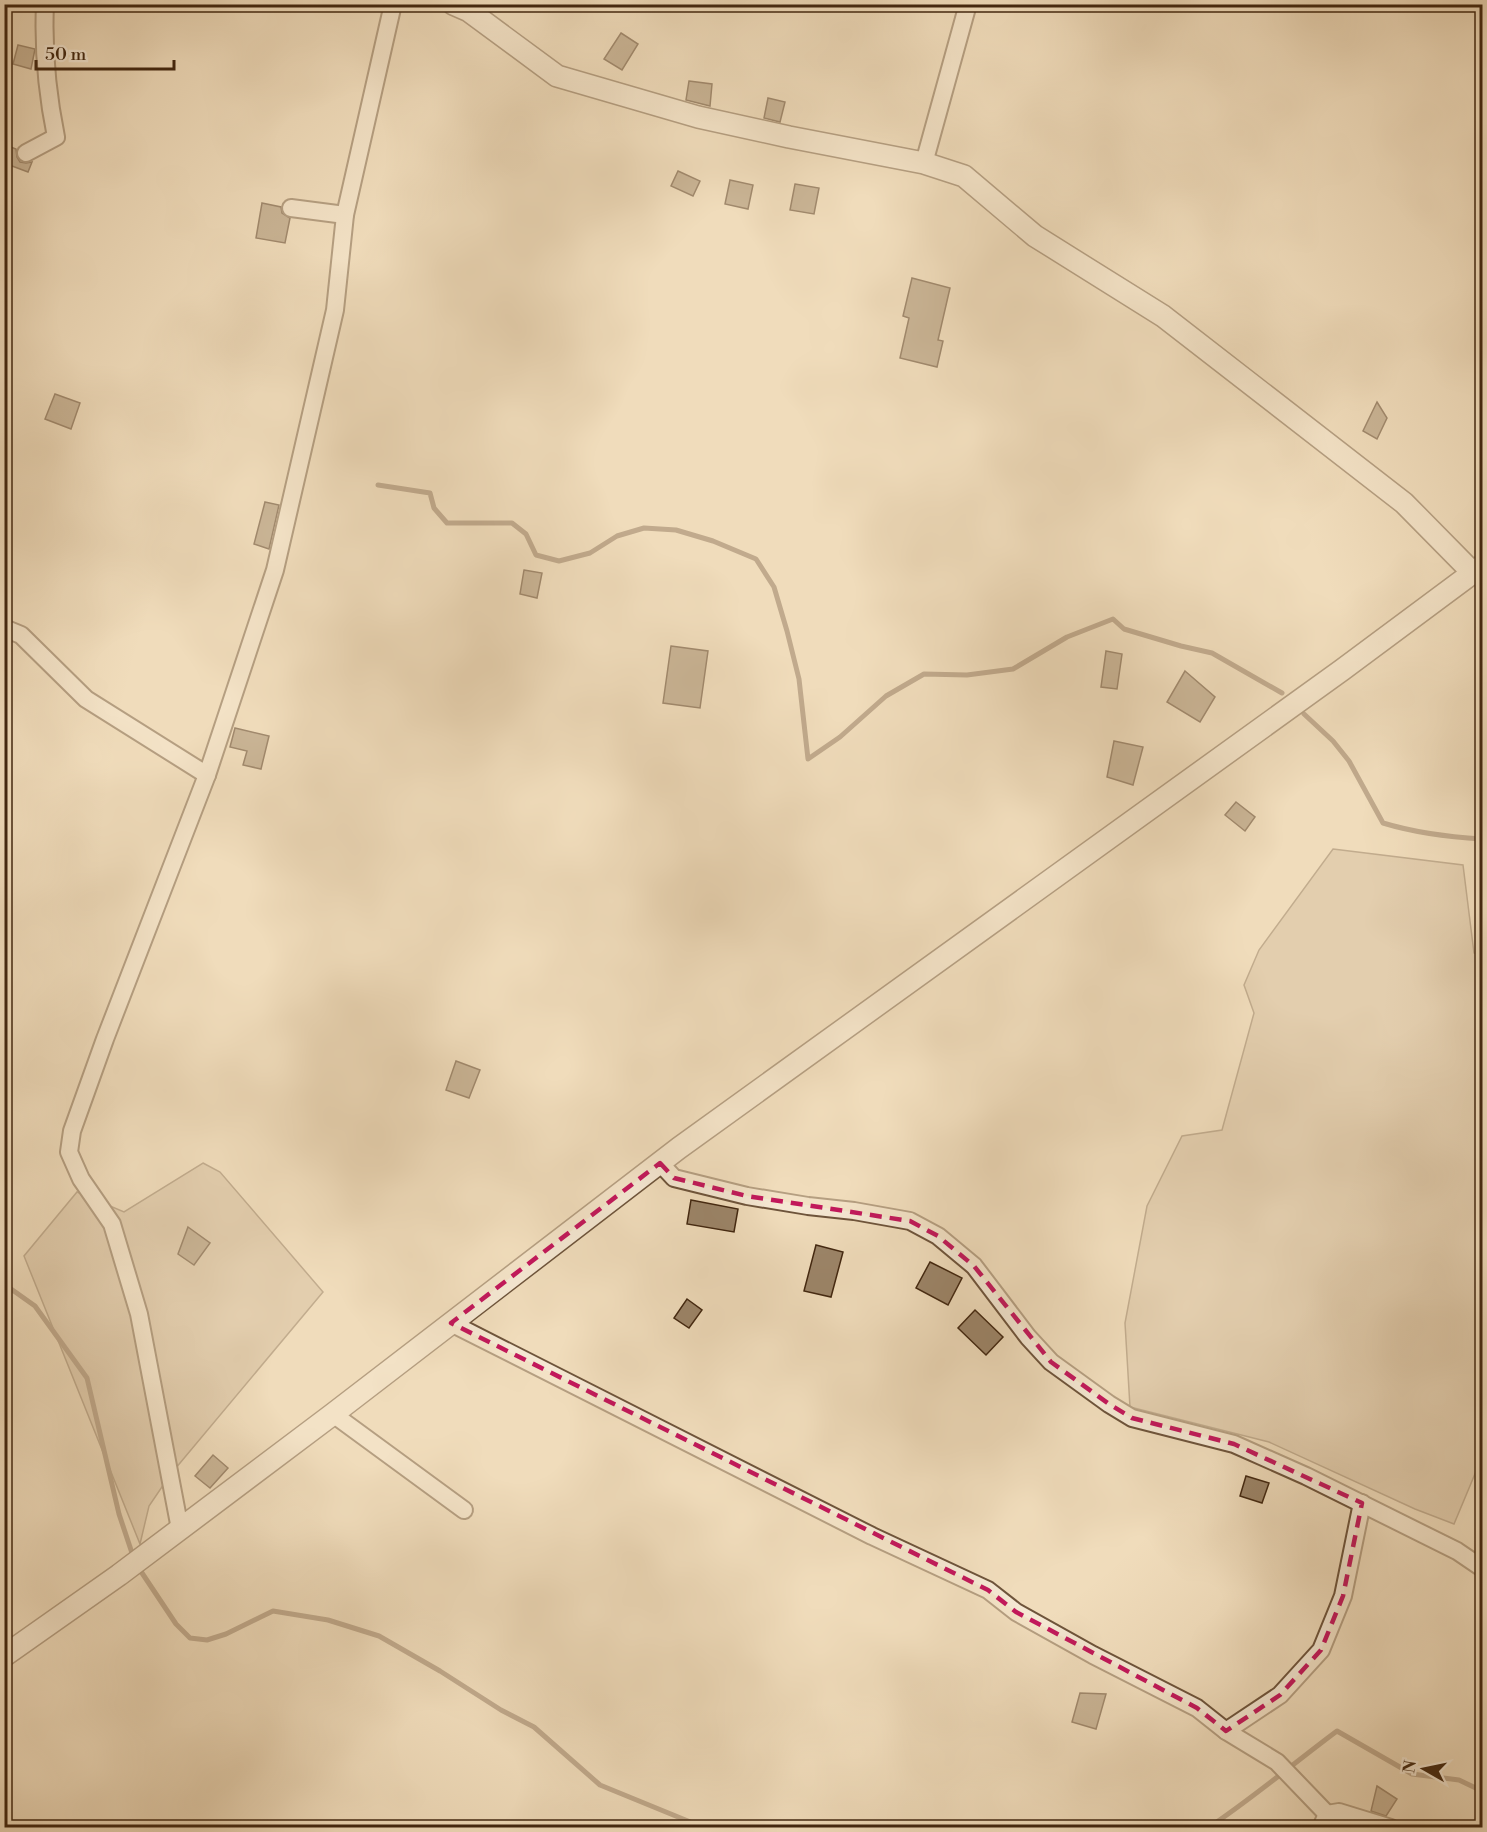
<svg xmlns="http://www.w3.org/2000/svg" width="1487" height="1832" viewBox="0 0 1487 1832" font-family="'Libre Bodoni',serif">
	<rect width="100%" height="100%" fill="#f0dcbb"/>
	<filter id="stains"><feTurbulence type="fractalNoise" baseFrequency=".00333" numOctaves="4"/><feColorMatrix values="0 0 0 0 .2 0 0 0 0 .09 0 0 0 0 .02 0 0 0 .5 -.17"/></filter>
	<radialGradient id="worn" r=".72"><stop offset=".6" stop-color="#630" stop-opacity="0"/><stop offset="1" stop-color="#630" stop-opacity=".3"/></radialGradient>
	<g fill="#d2bd9e" stroke="#8a7257" stroke-width="1.5">
		<path d="M 1333,849 L 1463,865 L 1474,953 L 1482,955 L 1482,1457 L 1454,1524 L 1415,1509 L 1269,1442 L 1130,1407 L 1125,1323 L 1147,1206 L 1182,1136 L 1222,1130 L 1254,1013 L 1244,985 L 1259,950 Z"/>
		<path d="M 203,1163 L 220,1172 L 323,1292 L 170,1475 L 149,1506 L 140,1544 L 24,1256 L 77,1192 L 124,1212 Z"/>
	</g>
	<g fill="none" stroke-linecap="round" stroke-linejoin="round">
		<g stroke="#876e54" stroke-width="5">
			<path d="M 378,485 L 430,493 L 434,508 L 447,523 L 512,523 L 526,534 L 536,555 L 559,561 L 590,553 L 617,536 L 644,528 L 676,530 L 713,541 L 756,559 L 774,587 L 787,631 L 799,679 L 808,759 L 840,737 L 886,696 L 924,674 L 967,675 L 1013,669 L 1067,637 L 1113,619 L 1124,629 L 1181,646 L 1212,653 L 1282,693"/>
			<path d="M 1304,714 L 1333,741 L 1349,761 L 1383,823 C 1416,833 1448,837 1482,839"/>
			<path d="M 4,1284 L 35,1306 L 87,1378 L 119,1514 L 134,1559"/>
			<path d="M 138,1567 L 176,1624 L 190,1638 L 207,1640 L 226,1634 L 273,1611 L 328,1620 L 379,1636 L 440,1671 L 501,1710 L 534,1727 L 600,1785 L 705,1828"/>
			<path d="M 1208,1828 C 1253,1798 1294,1763 1337,1731 L 1412,1774 L 1459,1780 L 1482,1791"/>
		</g>
	</g>
	<g fill="#9c8569" stroke="#422710" stroke-width="1.5">
		<path d="M 621,33 L 638,44 L 622,70 L 604,59 Z"/>
		<path d="M 18,45 L 35,49 L 31,69 L 13,64 Z"/>
		<path d="M 689,81 L 712,84 L 710,106 L 686,100 Z"/>
		<path d="M 768,98 L 785,102 L 780,122 L 764,118 Z"/>
		<path d="M 8,146 L 16,149 L 17,157 L 20,162 L 26,163 L 32,162 L 28,172 L 4,163 Z"/>
		<path d="M 678,171 L 700,181 L 693,196 L 671,186 Z"/>
		<path d="M 730,180 L 753,185 L 748,209 L 725,204 Z"/>
		<path d="M 795,184 L 819,188 L 814,214 L 790,210 Z"/>
		<path d="M 262,203 L 281,207 L 282,213 L 290,218 L 285,243 L 256,238 Z"/>
		<path d="M 912,278 L 950,288 L 938,340 L 943,341 L 937,367 L 900,358 L 909,318 L 903,316 Z"/>
		<path d="M 55,394 L 80,403 L 71,429 L 45,419 Z"/>
		<path d="M 1377,402 L 1387,418 L 1377,439 L 1363,431 Z"/>
		<path d="M 265,502 L 279,505 L 269,549 L 254,544 Z"/>
		<path d="M 524,570 L 542,573 L 537,598 L 520,594 Z"/>
		<path d="M 671,646 L 708,651 L 700,708 L 663,703 Z"/>
		<path d="M 1106,651 L 1122,654 L 1117,689 L 1101,687 Z"/>
		<path d="M 1185,671 L 1215,697 L 1200,722 L 1167,702 Z"/>
		<path d="M 235,728 L 269,736 L 261,769 L 243,765 L 247,751 L 230,747 Z"/>
		<path d="M 1114,741 L 1143,747 L 1133,785 L 1107,777 Z"/>
		<path d="M 1236,802 L 1255,817 L 1245,831 L 1225,815 Z"/>
		<path d="M 456,1061 L 480,1070 L 469,1098 L 446,1090 Z"/>
		<path d="M 691,1200 L 738,1209 L 734,1232 L 687,1224 Z"/>
		<path d="M 188,1227 L 210,1243 L 194,1265 L 178,1254 Z"/>
		<path d="M 816,1245 L 843,1252 L 831,1297 L 804,1291 Z"/>
		<path d="M 930,1262 L 962,1278 L 948,1305 L 916,1288 Z"/>
		<path d="M 687,1299 L 702,1310 L 689,1328 L 674,1318 Z"/>
		<path d="M 975,1310 L 1003,1337 L 986,1355 L 958,1328 Z"/>
		<path d="M 213,1455 L 228,1468 L 210,1488 L 195,1476 Z"/>
		<path d="M 1246,1476 L 1269,1483 L 1262,1503 L 1240,1496 Z"/>
		<path d="M 1080,1693 L 1106,1694 L 1096,1729 L 1072,1722 Z"/>
		<path d="M 1377,1786 L 1397,1799 L 1386,1816 L 1371,1811 Z"/>
	</g>
	<g fill="none" stroke-linecap="round" stroke-linejoin="round">
		<defs>
			<g id="minor">
				<path d="M 26,153 L 56,137 C 47,93 43,49 45,4"/>
				<path d="M 924,163 L 968,4"/>
				<path d="M 291,208 L 345,215"/>
				<path d="M 4,628 L 21,635 L 86,699 L 207,775 L 275,570 L 335,310 L 345,215 L 393,4"/>
				<path d="M 660,1163 L 674,1178 L 747,1196 L 808,1206 L 854,1211 L 910,1221 L 938,1236 L 974,1266 L 1028,1337 L 1051,1362 L 1109,1404 L 1132,1418 L 1234,1444 L 1306,1476 L 1457,1551 L 1482,1568"/>
				<path d="M 451,1323 L 872,1536 L 988,1590 L 1016,1612 L 1093,1655 L 1197,1708 L 1226,1731 L 1277,1762 L 1327,1814"/>
				<path d="M 333,1414 L 464,1510"/>
				<path d="M 180,1529 L 139,1314 L 112,1224 L 81,1179 L 69,1152 L 72,1131 L 105,1039 L 207,775"/>
				<path d="M 1226,1731 L 1280,1695 L 1321,1650 L 1343,1596 L 1362,1503"/>
				<path d="M 1321,1828 L 1327,1814 L 1339,1812 L 1391,1828"/>
			</g>
			<g id="tertiary">
				<path d="M 453,4 L 469,11 L 557,76 L 698,117 L 789,137 L 924,163 L 964,176 L 1035,236 L 1163,316 L 1404,503 L 1473,573"/>
				<path d="M 4,1656 L 119,1575 L 333,1414 L 679,1148 L 1342,670 L 1482,566"/>
			</g>
		</defs>
		<use href="#minor" stroke="#6e543b" stroke-width="20"/>
		<use href="#tertiary" stroke="#6e543b" stroke-width="24"/>
		<use href="#minor" stroke="#f5e8d3" stroke-width="16"/>
		<use href="#tertiary" stroke="#f5e8d3" stroke-width="21"/>
	</g>
	<path d="M0 0H1487V1832H0ZM 660,1163 L 674,1178 L 747,1196 L 910,1221 L 938,1236 L 974,1266 L 1051,1362 L 1109,1404 L 1132,1418 L 1234,1444 L 1362,1503 L 1343,1596 L 1321,1650 L 1280,1695 L 1226,1731 L 1197,1708 L 1016,1612 L 988,1590 L 451,1323 Z" fill="#f0dcbb" fill-opacity=".55" fill-rule="evenodd"/>
	<path fill="none" stroke="#c2185b" stroke-width="4.5" stroke-dasharray="12 8" stroke-linejoin="round" d="M 660,1163 L 674,1178 L 747,1196 L 910,1221 L 938,1236 L 974,1266 L 1051,1362 L 1109,1404 L 1132,1418 L 1234,1444 L 1362,1503 L 1343,1596 L 1321,1650 L 1280,1695 L 1226,1731 L 1197,1708 L 1016,1612 L 988,1590 L 451,1323 Z"/>
	<rect width="1487" height="1832" fill="none" stroke="#f0dcbb" stroke-width="24"/>
	<rect x="6" y="6" width="1475" height="1820" fill="none" stroke="#422710" stroke-width="3"/>
	<rect x="12" y="12" width="1463" height="1808" fill="none" stroke="#422710" stroke-width="1.5"/>
	<g transform="translate(1424 1769) rotate(279)" stroke="#f5e8d3" stroke-width="4.5" paint-order="stroke">
	<path d="M0-4.5L10 22L0 15L-10 22Z" fill="#422710"/>
	<text y="-9" font-size="16" font-weight="bold" text-anchor="middle" fill="#422710">N</text>
	</g>
	<path d="M36 60v9h138v-9" fill="none" stroke="#422710" stroke-width="3"/>
	<text x="45" y="60" font-size="18" fill="#422710" stroke="#f5e8d3" stroke-width="4.5" paint-order="stroke">50 m</text>
	<rect width="100%" height="100%" filter="url(#stains)"/>
	<rect width="100%" height="100%" fill="url(#worn)"/>
</svg>
